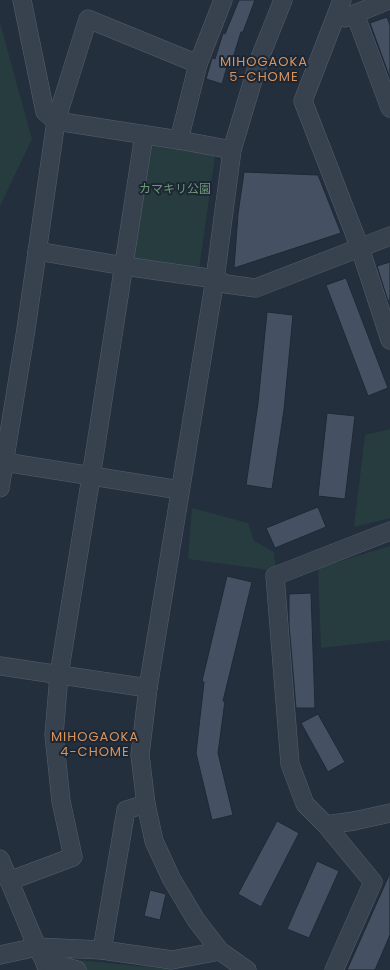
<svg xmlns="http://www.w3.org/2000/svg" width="390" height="970" viewBox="0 0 390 970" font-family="Poppins,'Noto Sans JP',sans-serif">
	<rect width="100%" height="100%" fill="#242f3e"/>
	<g fill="#263c3f">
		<path d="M 0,23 L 32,139 L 0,206 Z"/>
		<path d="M 144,143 L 215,155 L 199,270 L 129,260 Z"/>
		<path d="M 390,429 L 390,518 L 354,527 L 365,435 Z"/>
		<path d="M 192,508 L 248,523 L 254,541 L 274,552 L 276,571 L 188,559 Z"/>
		<path d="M 390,546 L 390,640 L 321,648 L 318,568 Z"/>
		<path d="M 48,957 L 177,970 L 50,970 Z"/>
	</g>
	<g fill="#455162" stroke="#1f2835">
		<path d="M 239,0 L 255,0 L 243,32 L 241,32 L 232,61 L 229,60 L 222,84 L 206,79 L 212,58 L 215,59 L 223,33 L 225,34 Z"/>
		<path d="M 387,17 L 390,25 L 390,78 L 370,23 Z"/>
		<path d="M 244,172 L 318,175 L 341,233 L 234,268 L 238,214 Z"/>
		<path d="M 390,262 L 390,300 L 388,301 L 377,266 Z"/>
		<path d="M 346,278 L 388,388 L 368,396 L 326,285 Z"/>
		<path d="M 267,312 L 293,315 L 284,410 L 272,489 L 246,485 L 258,403 Z"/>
		<path d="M 327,413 L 355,416 L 345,499 L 318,496 Z"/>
		<path d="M 318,507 L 326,527 L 275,548 L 266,528 Z"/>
		<path d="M 227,576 L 252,582 L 223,701 L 225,701 L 218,753 L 233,815 L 212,820 L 196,753 L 204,682 L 202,681 Z"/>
		<path d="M 311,593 L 315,708 L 296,708 L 289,624 L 289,594 Z"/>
		<path d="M 318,714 L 345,762 L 328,772 L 301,723 Z"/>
		<path d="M 277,821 L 299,833 L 261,907 L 238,894 Z"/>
		<path d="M 317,861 L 339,871 L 309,938 L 287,929 Z"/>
		<path d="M 390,873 L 390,935 L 375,970 L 347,970 Z"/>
		<path d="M 150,890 L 166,894 L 160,920 L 144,916 Z"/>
	</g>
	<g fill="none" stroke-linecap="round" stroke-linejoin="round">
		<defs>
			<g id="minor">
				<path d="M 223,0 L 198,64 L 88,19 L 56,121 L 179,140 L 232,150"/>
				<path d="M 342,0 L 303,101 L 360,248 L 390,340"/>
				<path d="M 355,14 L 390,108"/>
				<path d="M 345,18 L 389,0"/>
				<path d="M 179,140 L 198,64"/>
				<path d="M 37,251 L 124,266 L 215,279 L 226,284 L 256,288 L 390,236"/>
				<path d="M 4,462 L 180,490"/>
				<path d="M 0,488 L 26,329 L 56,121 L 45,112 L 22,0"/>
				<path d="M 390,531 L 275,576 L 290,764 L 305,804 L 326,825 L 354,821 L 390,813"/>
				<path d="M 0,666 L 148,688"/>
				<path d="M 326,825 L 373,882 L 334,970"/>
				<path d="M 0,859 L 37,947 L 44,960 L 47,970"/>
				<path d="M 9,881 L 73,857 L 61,801 L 54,735 L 59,675 L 91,477 L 144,135"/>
				<path d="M 102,950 L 126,810 L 146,804"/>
				<path d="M 0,955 L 37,947 L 102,950 L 172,960 L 220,951"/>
				<path d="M 44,960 L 77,970"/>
				<path d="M 247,970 L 220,951 L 196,920 L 171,878 L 154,841 L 146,804 L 140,755 L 148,688 L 215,279 L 232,150 L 259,60 L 283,0"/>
			</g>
		</defs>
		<use href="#minor" stroke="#565f6c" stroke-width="19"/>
		<use href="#minor" stroke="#38414e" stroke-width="18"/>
	</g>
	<g text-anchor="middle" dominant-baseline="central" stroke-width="4" stroke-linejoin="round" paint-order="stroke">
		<g font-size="12" fill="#6b9a76" stroke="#1d2633">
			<text x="175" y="188">カマキリ公園</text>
		</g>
		<g font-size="13" letter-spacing="1" fill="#d59563" stroke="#1d2633">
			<text x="264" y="61">MIHOGAOKA<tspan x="264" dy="15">5-CHOME</tspan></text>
			<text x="95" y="736">MIHOGAOKA<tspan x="95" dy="15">4-CHOME</tspan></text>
		</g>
	</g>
</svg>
